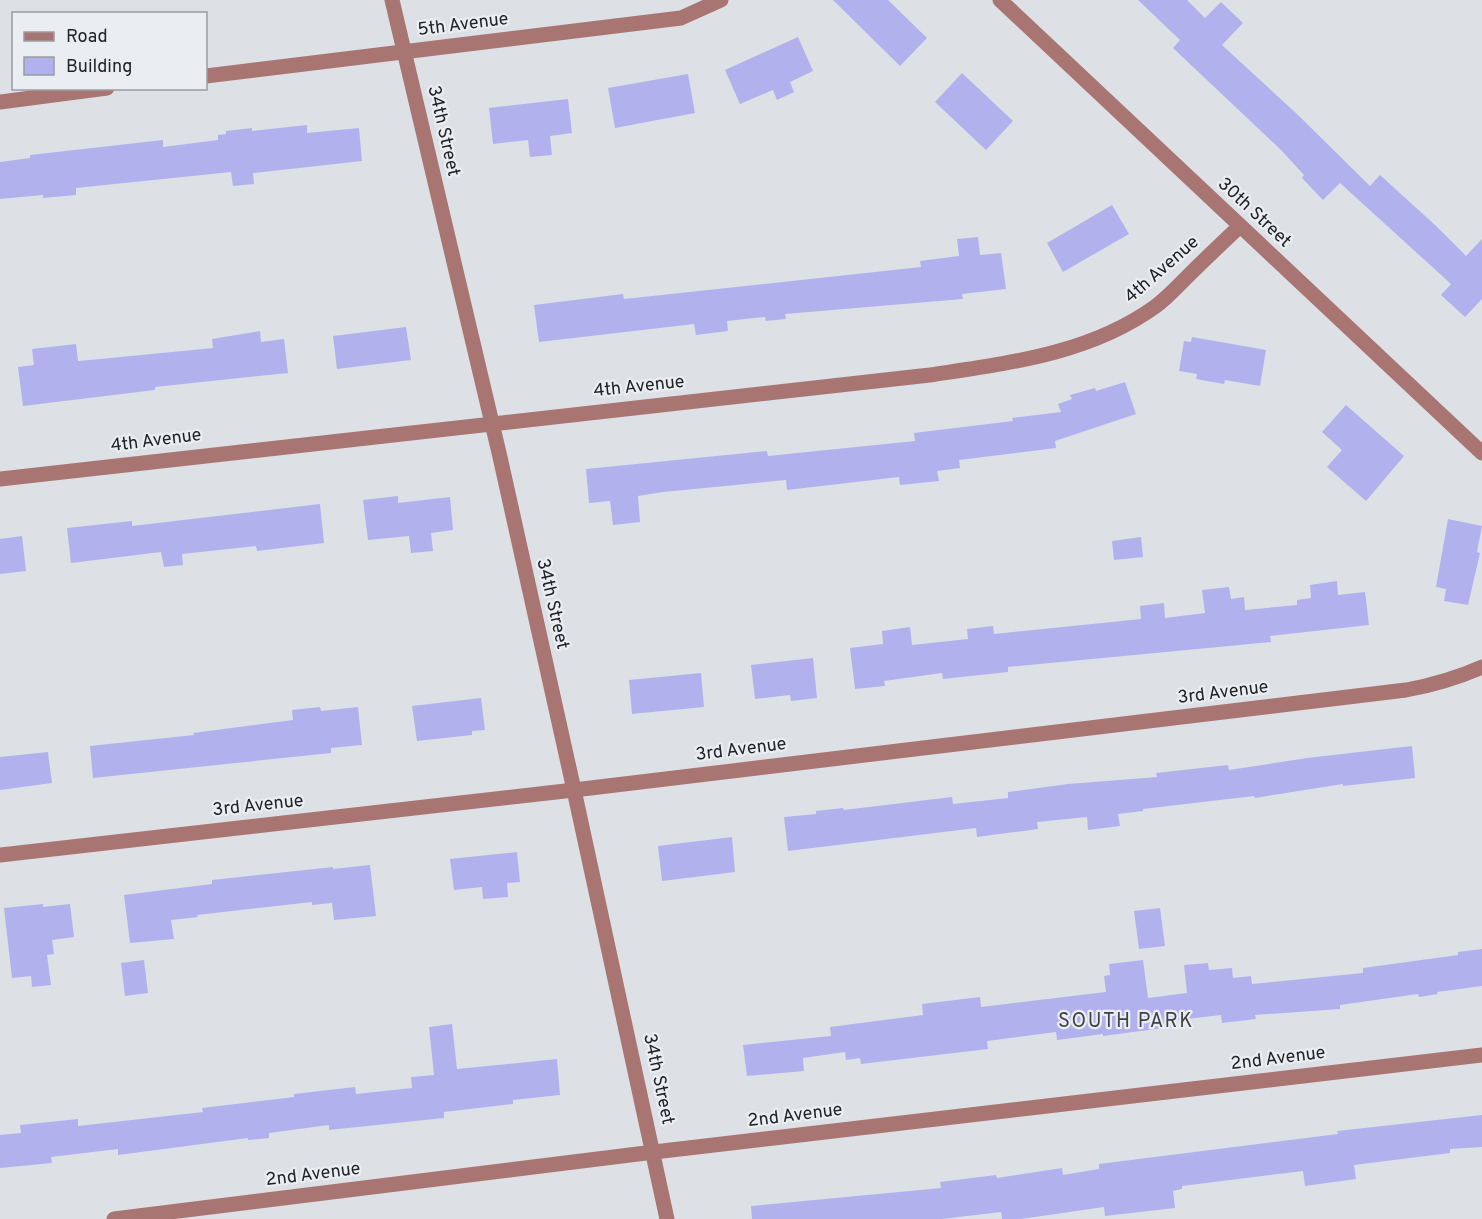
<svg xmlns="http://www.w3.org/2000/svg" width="1482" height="1219" viewBox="0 0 1482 1219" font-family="Overpass,sans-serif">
	<rect width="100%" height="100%" fill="#dde1e6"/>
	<g fill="#b1b2ed">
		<path d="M 833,0 L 888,0 L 927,38 L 900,66 Z"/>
		<path d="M 1138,0 L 1187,0 L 1205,18 L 1221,2 L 1243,23 L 1222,45 L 1297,114 L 1370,186 L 1380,175 L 1435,225 L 1466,256 L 1482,239 L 1482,299 L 1465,317 L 1441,295 L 1451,284 L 1340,183 L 1323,200 L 1302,178 L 1304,175 L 1281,150 L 1173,48 L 1180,40 Z"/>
		<path d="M 798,37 L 813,71 L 790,82 L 794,92 L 777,100 L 773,90 L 740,104 L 725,70 Z"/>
		<path d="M 962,73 L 1013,121 L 986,150 L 935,102 Z"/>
		<path d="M 688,74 L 695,113 L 615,128 L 608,88 Z"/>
		<path d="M 568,99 L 572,133 L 550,136 L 552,155 L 530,157 L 528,140 L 493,144 L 489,108 Z"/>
		<path d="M 307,125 L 307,133 L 359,128 L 362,161 L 253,173 L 254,184 L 233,186 L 231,172 L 76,188 L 76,195 L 43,198 L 43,195 L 0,199 L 0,162 L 30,158 L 30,155 L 163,140 L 163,147 L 218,140 L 218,135 L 226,134 L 226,131 L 252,128 L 252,131 Z"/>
		<path d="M 1112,205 L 1129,234 L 1063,272 L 1047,243 Z"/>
		<path d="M 978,237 L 980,255 L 1001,253 L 1006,289 L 962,294 L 963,299 L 785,314 L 786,319 L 766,321 L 765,317 L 727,321 L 728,331 L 696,335 L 694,324 L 539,342 L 534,305 L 623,294 L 624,299 L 921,267 L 920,261 L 959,256 L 957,239 Z"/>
		<path d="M 406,327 L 411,360 L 337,369 L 333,336 Z"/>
		<path d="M 260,331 L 261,342 L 284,339 L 288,373 L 155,387 L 155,390 L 23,406 L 18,367 L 34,365 L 32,349 L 76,344 L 78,361 L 100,359 L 213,348 L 212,339 Z"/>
		<path d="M 1192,337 L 1266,350 L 1260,386 L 1225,380 L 1224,384 L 1196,379 L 1197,374 L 1179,371 L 1184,341 L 1191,342 Z"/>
		<path d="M 1125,382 L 1136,414 L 1055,441 L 1056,448 L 959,460 L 960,468 L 937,471 L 939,481 L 900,485 L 899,477 L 787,490 L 786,480 L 663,492 L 638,496 L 640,522 L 613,525 L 610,501 L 589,503 L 586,469 L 767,451 L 768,456 L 915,441 L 914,433 L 1013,421 L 1012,418 L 1061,412 L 1058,404 L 1072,399 L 1070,395 L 1095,388 L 1096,391 Z"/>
		<path d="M 1346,405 L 1404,456 L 1366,501 L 1327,467 L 1342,450 L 1322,432 Z"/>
		<path d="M 398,496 L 398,503 L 450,497 L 453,530 L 431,533 L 433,551 L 411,553 L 409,536 L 368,540 L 363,500 Z"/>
		<path d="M 320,504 L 324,543 L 257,551 L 256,546 L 182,554 L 183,565 L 164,567 L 161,552 L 71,563 L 67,528 L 132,521 L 132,526 Z"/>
		<path d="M 1448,519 L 1482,526 L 1477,552 L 1480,553 L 1468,605 L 1444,601 L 1446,589 L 1436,587 Z"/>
		<path d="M 22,536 L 26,571 L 0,574 L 0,539 Z"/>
		<path d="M 1141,537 L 1143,557 L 1114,560 L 1112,541 Z"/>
		<path d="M 1337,581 L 1338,595 L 1365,592 L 1369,625 L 1270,636 L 1271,642 L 1008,667 L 1008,672 L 943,679 L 942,673 L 884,681 L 885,686 L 855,689 L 850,648 L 883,644 L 882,631 L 910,627 L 912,645 L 968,639 L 967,629 L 993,626 L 994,634 L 1141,619 L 1140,606 L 1164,603 L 1165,618 L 1205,613 L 1202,590 L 1229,587 L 1231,599 L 1244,597 L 1245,610 L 1297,605 L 1297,600 L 1311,598 L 1310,585 Z"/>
		<path d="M 813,658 L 817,698 L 791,701 L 790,695 L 755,699 L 751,665 Z"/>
		<path d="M 701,673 L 704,707 L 632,714 L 629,680 Z"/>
		<path d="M 481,698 L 485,730 L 472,731 L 472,735 L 417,741 L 412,706 Z"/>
		<path d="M 320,707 L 321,711 L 358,707 L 362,745 L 331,748 L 331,753 L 93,778 L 90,746 L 194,735 L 193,733 L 293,720 L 292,710 Z"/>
		<path d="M 1412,746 L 1415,778 L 1343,786 L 1343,784 L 1255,798 L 1254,796 L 1143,809 L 1143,811 L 1118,814 L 1120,826 L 1088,830 L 1087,817 L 1037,822 L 1038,829 L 977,837 L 976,828 L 788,851 L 784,817 L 816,814 L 816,811 L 843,808 L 844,810 L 952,797 L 953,804 L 1008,798 L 1008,792 L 1068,784 L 1157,777 L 1156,773 L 1228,765 L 1229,770 L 1307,758 Z"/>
		<path d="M 48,752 L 52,783 L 0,790 L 0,757 Z"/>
		<path d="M 732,837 L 735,872 L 662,881 L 658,846 Z"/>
		<path d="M 517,852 L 520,882 L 507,883 L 508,897 L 483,899 L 482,887 L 454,890 L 450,859 Z"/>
		<path d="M 370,865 L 376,916 L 334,920 L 332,903 L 312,905 L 312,902 L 197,915 L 198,917 L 171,920 L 174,939 L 130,943 L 124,895 L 212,884 L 212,880 L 333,867 L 333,869 Z"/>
		<path d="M 43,904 L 43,907 L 70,904 L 74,937 L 52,940 L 54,954 L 47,955 L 51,985 L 32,987 L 31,976 L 12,978 L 4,908 Z"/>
		<path d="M 1160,908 L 1165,946 L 1139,949 L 1134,911 Z"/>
		<path d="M 1482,949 L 1482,986 L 1437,992 L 1438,994 L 1419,997 L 1418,994 L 1340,1005 L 1340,1009 L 1255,1015 L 1256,1019 L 1222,1023 L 1221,1015 L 1170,1021 L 1171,1027 L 1103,1036 L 1103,1034 L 1057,1040 L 1056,1032 L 987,1041 L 988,1049 L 861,1064 L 860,1058 L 846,1060 L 845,1052 L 803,1058 L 804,1071 L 747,1076 L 743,1045 L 831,1036 L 830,1027 L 923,1015 L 922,1004 L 980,997 L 981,1007 L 1106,992 L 1104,976 L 1110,975 L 1109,964 L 1143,960 L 1148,998 L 1187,993 L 1184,965 L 1208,963 L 1209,970 L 1232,968 L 1233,978 L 1251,976 L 1252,984 L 1363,973 L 1363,968 L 1458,955 L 1458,952 Z"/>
		<path d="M 144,960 L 148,993 L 125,996 L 121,963 Z"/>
		<path d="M 452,1024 L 457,1069 L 557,1059 L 560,1095 L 513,1100 L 513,1104 L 444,1112 L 444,1118 L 329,1130 L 329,1125 L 269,1133 L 269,1138 L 248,1140 L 248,1138 L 118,1155 L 118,1149 L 51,1157 L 52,1163 L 0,1168 L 0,1135 L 21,1133 L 20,1125 L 78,1119 L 78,1126 L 203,1112 L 202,1108 L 294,1097 L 294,1094 L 355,1087 L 356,1094 L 412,1088 L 411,1077 L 434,1075 L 429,1027 Z"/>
		<path d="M 1482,1115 L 1482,1147 L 1450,1149 L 1450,1153 L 1354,1165 L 1356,1179 L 1305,1186 L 1303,1171 L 1182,1186 L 1182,1189 L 1173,1191 L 1175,1208 L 1105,1216 L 1104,1207 L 1021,1219 L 1002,1219 L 1001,1212 L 942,1219 L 752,1219 L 751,1206 L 941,1188 L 940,1182 L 996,1175 L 997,1178 L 1062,1168 L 1063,1175 L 1099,1169 L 1099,1164 L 1338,1134 L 1337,1131 Z"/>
	</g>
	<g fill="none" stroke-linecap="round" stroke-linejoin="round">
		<g stroke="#a87572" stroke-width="15">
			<path d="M 392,0 L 500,457 L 574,790 L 667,1219"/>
			<path d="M 1000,0 L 1482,453"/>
			<path d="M 206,76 L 681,18 L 721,0"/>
			<path d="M 0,102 L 107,88"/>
			<path d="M 0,479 L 930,375 C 1009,363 1090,354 1156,306 C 1167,298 1177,287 1187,277 C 1204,260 1222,243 1240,226"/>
			<path d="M 0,855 L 574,790 L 1406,690 C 1433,685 1457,678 1482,667"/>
			<path d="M 114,1219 L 654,1152 L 1482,1055"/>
		</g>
	</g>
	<g text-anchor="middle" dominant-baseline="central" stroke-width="4.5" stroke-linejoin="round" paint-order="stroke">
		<g font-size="18" fill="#212224" stroke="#eaeef3">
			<text transform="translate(463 25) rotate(-7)">5th Avenue</text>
			<text transform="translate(443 131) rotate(77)">34th Street</text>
			<text transform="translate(1254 213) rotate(43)">30th Street</text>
			<text transform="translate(1162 270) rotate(-41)">4th Avenue</text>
			<text transform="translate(639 387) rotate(-6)">4th Avenue</text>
			<text transform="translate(156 441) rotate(-7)">4th Avenue</text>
			<text transform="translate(552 604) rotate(77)">34th Street</text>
			<text transform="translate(1223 693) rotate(-7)">3rd Avenue</text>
			<text transform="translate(741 750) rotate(-7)">3rd Avenue</text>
			<text transform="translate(258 806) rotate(-6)">3rd Avenue</text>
			<text transform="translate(1278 1059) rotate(-7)">2nd Avenue</text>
			<text transform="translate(658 1079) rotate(78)">34th Street</text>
			<text transform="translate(795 1116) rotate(-7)">2nd Avenue</text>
			<text transform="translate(313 1175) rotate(-7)">2nd Avenue</text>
		</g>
		<g font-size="20" letter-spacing="1.5" fill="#3f4246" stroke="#eaeef3">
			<text x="1126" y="1022">SOUTH PARK</text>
		</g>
	</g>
	<rect x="12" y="12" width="195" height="78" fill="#eaeef3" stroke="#9a9ca0" stroke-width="1.5"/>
	<rect x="24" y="32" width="30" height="9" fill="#a87572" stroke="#9a9ca0" stroke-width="1.5"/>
	<text x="66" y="42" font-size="18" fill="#212224">Road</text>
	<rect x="24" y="57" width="30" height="18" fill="#b1b2ed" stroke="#9a9ca0" stroke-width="1.5"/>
	<text x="66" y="72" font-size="18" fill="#212224">Building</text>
</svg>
